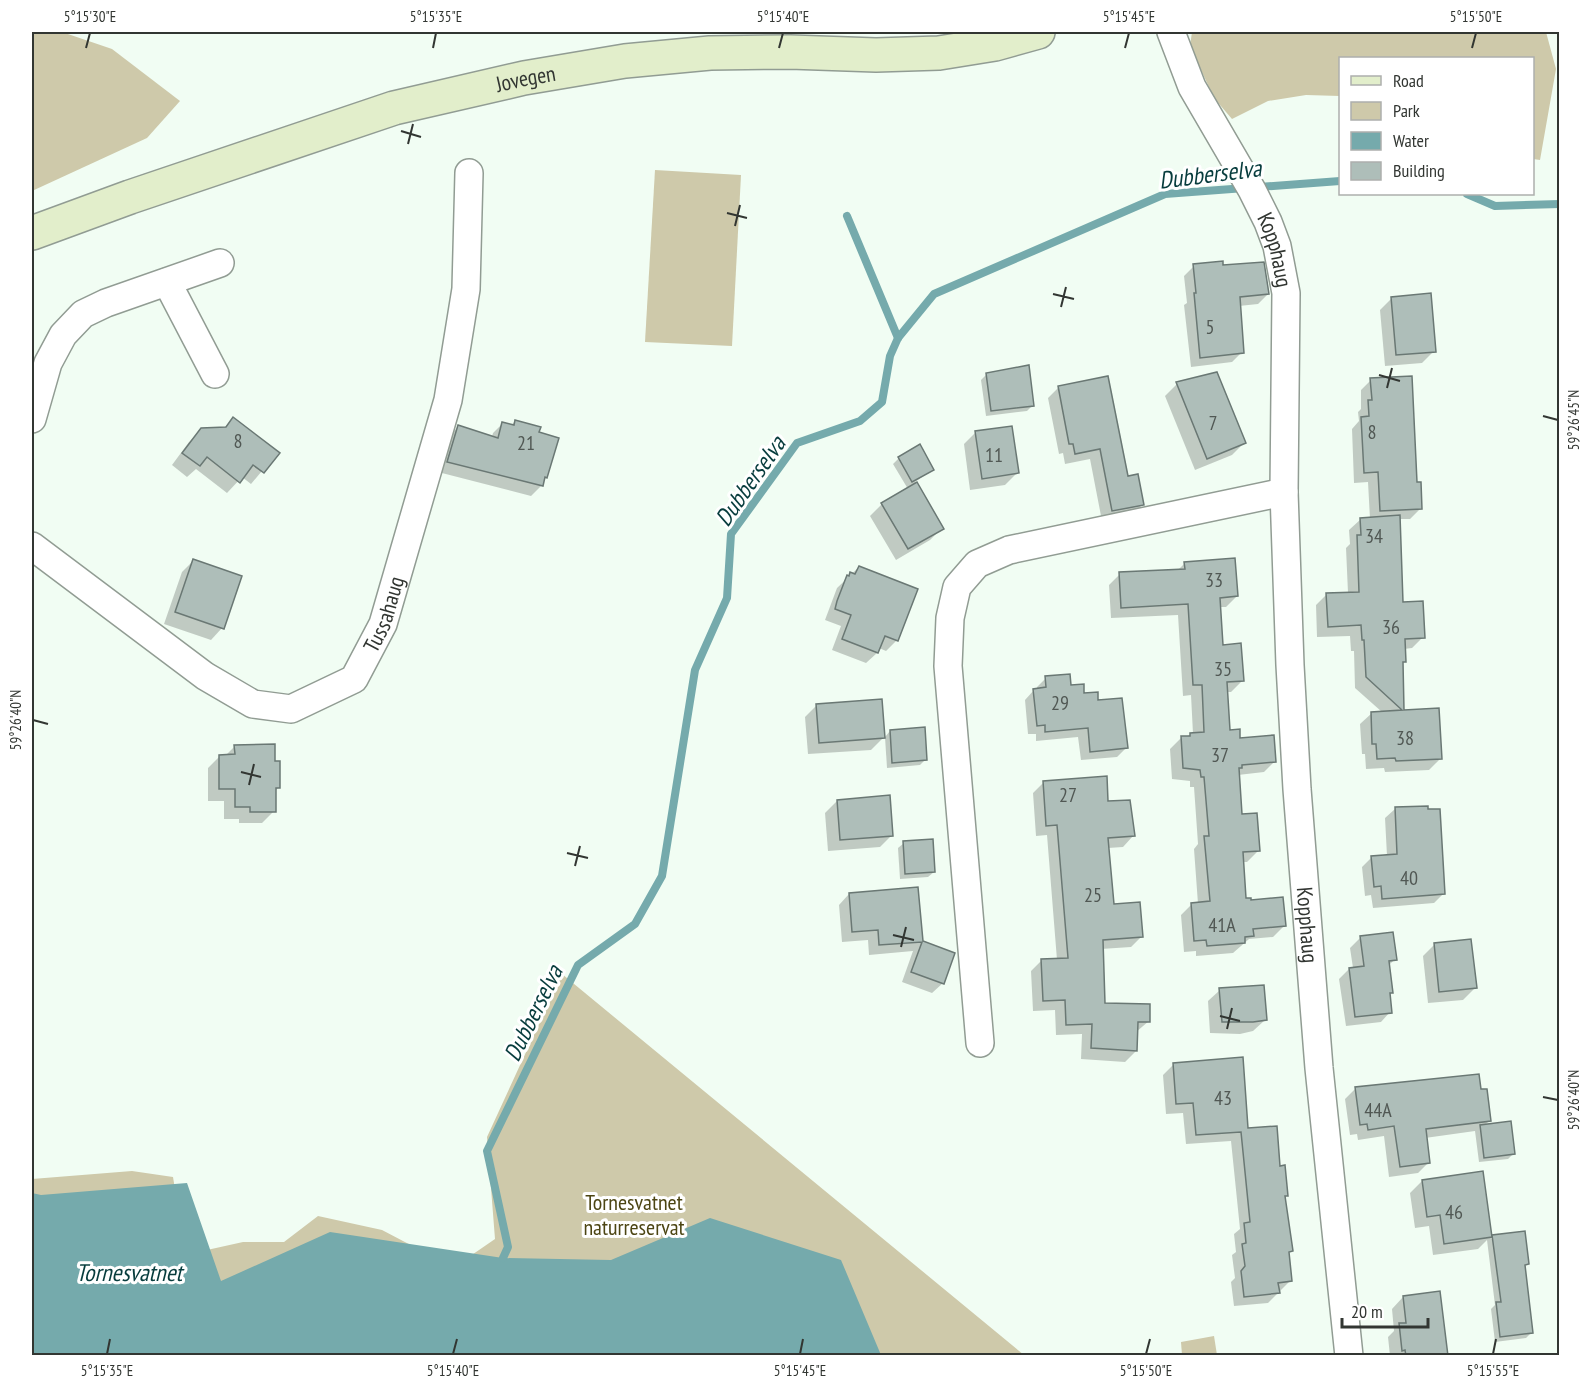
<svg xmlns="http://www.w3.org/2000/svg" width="1591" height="1387" viewBox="0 0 1591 1387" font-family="'PT Sans Narrow',sans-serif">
	<rect width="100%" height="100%" fill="#f1fdf3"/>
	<g fill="#cec9aa">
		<path d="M 32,32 L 62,32 L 112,49 L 180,101 L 147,138 L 32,191 Z"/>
		<path d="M 1192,32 L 1546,32 L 1556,69 L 1540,160 L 1533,159 L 1532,58 L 1340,58 L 1340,96 L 1306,95 L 1268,101 L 1232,119 L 1214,98 L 1190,46 Z"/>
		<path d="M 655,170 L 741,175 L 732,346 L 645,342 Z"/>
		<path d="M 562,974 L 1024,1355 L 32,1356 L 32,1179 L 132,1171 L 173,1177 L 176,1195 L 198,1252 L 243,1242 L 284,1242 L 318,1216 L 382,1230 L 424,1252 L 463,1261 L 495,1239 L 487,1137 Z"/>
		<path d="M 1214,1336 L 1217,1355 L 1182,1355 L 1181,1342 Z"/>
	</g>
	<path fill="#75aaac" d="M 187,1183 L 221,1281 L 330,1232 L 503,1258 L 611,1260 L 710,1218 L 841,1260 L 881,1355 L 32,1355 L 32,1193 L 41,1195 Z"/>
	<g fill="#0003">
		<path d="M 1194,266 L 1222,267 L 1268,294 L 1258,304 L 1239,306 L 1242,352 L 1232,362 L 1191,367 L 1184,305 L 1187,303 L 1184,276 Z"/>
		<path d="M 1392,298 L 1434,351 L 1422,363 L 1385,366 L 1380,310 Z"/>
		<path d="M 987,374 L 1033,405 L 1027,411 L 986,416 L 981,380 Z"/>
		<path d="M 1107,378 L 1127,478 L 1143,504 L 1132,515 L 1102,521 L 1090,459 L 1065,464 L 1063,453 L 1059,454 L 1048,398 L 1058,388 Z"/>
		<path d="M 1371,380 L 1415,484 L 1421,508 L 1410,519 L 1398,519 L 1401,603 L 1423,637 L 1412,648 L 1404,649 L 1405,661 L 1401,664 L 1403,711 L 1440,759 L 1429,770 L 1385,772 L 1384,768 L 1366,769 L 1365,754 L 1362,754 L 1360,724 L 1372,713 L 1382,712 L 1355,688 L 1354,651 L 1351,651 L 1350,636 L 1317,637 L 1316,605 L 1327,594 L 1348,593 L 1346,548 L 1350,544 L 1349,530 L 1361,519 L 1370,519 L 1368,482 L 1354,483 L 1352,429 L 1359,421 L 1358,412 L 1361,409 L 1361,390 Z"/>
		<path d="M 1177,384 L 1244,443 L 1232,455 L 1195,470 L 1165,396 Z"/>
		<path d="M 233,419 L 277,453 L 251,484 L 242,477 L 227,493 L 196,469 L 187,477 L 172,465 L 189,442 L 202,430 L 224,428 Z"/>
		<path d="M 515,421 L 537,433 L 546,477 L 541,486 L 531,496 L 438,472 L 448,437 L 458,427 L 492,437 L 493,433 L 503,423 L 511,426 Z"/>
		<path d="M 976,432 L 1017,473 L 1005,485 L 970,490 L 964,444 Z"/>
		<path d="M 899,458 L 932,470 L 915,482 L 942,528 L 930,540 L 896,560 L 870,516 L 882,504 L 908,489 L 893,464 Z"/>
		<path d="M 194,560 L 222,628 L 211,640 L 164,624 L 182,572 Z"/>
		<path d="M 1185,563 L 1237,596 L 1226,607 L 1219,607 L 1222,646 L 1242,681 L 1231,692 L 1226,692 L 1228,732 L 1275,761 L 1264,772 L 1238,775 L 1240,816 L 1258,851 L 1247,862 L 1242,862 L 1244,900 L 1284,926 L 1273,937 L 1249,939 L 1233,953 L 1196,956 L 1196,951 L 1184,952 L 1181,915 L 1192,904 L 1198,904 L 1194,849 L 1198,844 L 1194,787 L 1190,787 L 1190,781 L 1172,779 L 1170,749 L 1181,738 L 1193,734 L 1191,695 L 1183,696 L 1178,615 L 1111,618 L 1109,585 L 1120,574 L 1177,571 Z"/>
		<path d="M 859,567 L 897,640 L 886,651 L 879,648 L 877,653 L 866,663 L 832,650 L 841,626 L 825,620 L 837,588 Z"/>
		<path d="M 1046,678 L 1083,695 L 1126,748 L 1117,757 L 1081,760 L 1078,737 L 1036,741 L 1036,734 L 1028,734 L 1025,700 L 1034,690 L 1037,690 L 1037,687 Z"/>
		<path d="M 817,705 L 883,738 L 871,750 L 808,754 L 805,717 Z"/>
		<path d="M 890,731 L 926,759 L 920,765 L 887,768 L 885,737 Z"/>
		<path d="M 235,746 L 273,763 L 279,787 L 274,792 L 274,811 L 262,823 L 239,823 L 239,819 L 224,819 L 224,801 L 208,801 L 208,768 L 220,756 L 225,756 Z"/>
		<path d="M 1044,782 L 1107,803 L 1133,836 L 1123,847 L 1108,848 L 1112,906 L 1142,936 L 1131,947 L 1101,949 L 1104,1004 L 1149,1021 L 1136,1032 L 1136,1051 L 1125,1062 L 1081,1059 L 1082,1034 L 1056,1035 L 1055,1010 L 1033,1011 L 1031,971 L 1042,960 L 1057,960 L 1047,835 L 1036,836 L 1033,793 Z"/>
		<path d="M 837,801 L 892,835 L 880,847 L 828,851 L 825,813 Z"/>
		<path d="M 1395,809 L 1444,893 L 1434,903 L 1373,908 L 1371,895 L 1365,896 L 1362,867 L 1372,857 L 1387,856 L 1385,818 Z"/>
		<path d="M 904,843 L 934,872 L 928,877 L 900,879 L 898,848 Z"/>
		<path d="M 917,889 L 921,942 L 953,954 L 943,983 L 932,993 L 902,982 L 913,951 L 869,955 L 868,940 L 842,942 L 839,905 L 849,894 Z"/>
		<path d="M 1360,938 L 1395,959 L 1388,966 L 1392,992 L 1388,996 L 1390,1012 L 1381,1022 L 1346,1026 L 1339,979 L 1349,969 L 1353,968 L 1350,948 Z"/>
		<path d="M 1435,944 L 1475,988 L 1463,1000 L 1428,1003 L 1423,956 Z"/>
		<path d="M 1220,990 L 1265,1020 L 1253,1031 L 1240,1034 L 1210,1033 L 1208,1001 Z"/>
		<path d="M 1174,1064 L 1247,1130 L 1279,1167 L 1286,1195 L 1284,1197 L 1291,1251 L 1287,1254 L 1290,1281 L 1268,1303 L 1234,1306 L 1231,1282 L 1235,1278 L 1232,1255 L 1236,1252 L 1234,1234 L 1240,1229 L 1231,1141 L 1186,1144 L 1183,1113 L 1166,1114 L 1163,1075 Z"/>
		<path d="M 1356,1088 L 1480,1091 L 1490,1120 L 1484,1126 L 1514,1153 L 1508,1159 L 1479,1162 L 1475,1131 L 1425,1138 L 1428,1163 L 1418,1173 L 1389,1177 L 1384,1136 L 1358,1140 L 1357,1134 L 1350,1135 L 1345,1099 Z"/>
		<path d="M 1482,1173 L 1491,1239 L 1493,1237 L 1527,1264 L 1524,1267 L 1531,1333 L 1526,1338 L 1495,1342 L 1491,1309 L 1495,1305 L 1487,1240 L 1478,1249 L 1433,1255 L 1429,1226 L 1415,1228 L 1410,1193 L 1422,1181 Z"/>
		<path d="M 1403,1297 L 1445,1356 L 1390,1356 L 1388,1337 L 1394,1331 L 1392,1309 Z"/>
	</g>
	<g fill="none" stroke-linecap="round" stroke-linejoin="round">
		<g stroke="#75aaac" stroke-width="8">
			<path d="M 1467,194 L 1495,206 L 1560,204"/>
			<path d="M 847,216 L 898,338"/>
			<path d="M 503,1258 L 508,1247 L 487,1151 L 578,965 L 635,924 L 662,876 L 695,670 L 727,598 L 731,534 L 797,443 L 860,421 L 882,402 L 890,356 L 898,338 L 934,294 L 1165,194 L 1340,181"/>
		</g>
	</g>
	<g fill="#aebeb9" stroke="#6a7874" stroke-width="1.5">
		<path d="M 1223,261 L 1223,265 L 1264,262 L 1269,294 L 1240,297 L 1244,353 L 1200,358 L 1194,293 L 1196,293 L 1193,264 Z"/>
		<path d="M 1431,293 L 1436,352 L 1396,355 L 1391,297 Z"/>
		<path d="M 1029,365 L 1034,406 L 991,411 L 986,373 Z"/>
		<path d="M 1217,372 L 1246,443 L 1207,459 L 1176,382 Z"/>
		<path d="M 1108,376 L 1128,476 L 1138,474 L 1144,505 L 1112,511 L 1100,449 L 1075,454 L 1073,444 L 1069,444 L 1058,386 Z"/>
		<path d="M 1412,376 L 1417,482 L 1421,482 L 1422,509 L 1380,511 L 1378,472 L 1364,473 L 1361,417 L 1369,416 L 1368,400 L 1372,400 L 1370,378 Z"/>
		<path d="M 233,417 L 280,453 L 264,473 L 253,465 L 240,483 L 207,457 L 200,466 L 182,453 L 201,428 L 226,427 Z"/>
		<path d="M 515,420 L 541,427 L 539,432 L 559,438 L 547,478 L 545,477 L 543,486 L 447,462 L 458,425 L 498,438 L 502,422 L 514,425 Z"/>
		<path d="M 1012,426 L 1019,473 L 982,479 L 975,431 Z"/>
		<path d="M 920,444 L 934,470 L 912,482 L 898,457 Z"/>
		<path d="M 917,482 L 944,529 L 908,549 L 881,503 Z"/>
		<path d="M 1400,515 L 1403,602 L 1423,601 L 1425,638 L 1405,639 L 1406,662 L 1403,662 L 1404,710 L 1439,708 L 1442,759 L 1396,761 L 1395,758 L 1377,759 L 1376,744 L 1372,744 L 1371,712 L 1402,710 L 1366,677 L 1364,640 L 1362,640 L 1361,625 L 1328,627 L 1326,593 L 1359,592 L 1357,535 L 1361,535 L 1360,518 Z"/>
		<path d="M 1235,558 L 1238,596 L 1220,598 L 1223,645 L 1241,643 L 1244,681 L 1227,682 L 1230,730 L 1240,729 L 1240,738 L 1274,735 L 1276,762 L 1242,765 L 1242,768 L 1239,768 L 1242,814 L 1257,813 L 1260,851 L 1243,852 L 1246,898 L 1251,898 L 1251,900 L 1283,897 L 1286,926 L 1253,929 L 1254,936 L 1245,937 L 1245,943 L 1207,946 L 1206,940 L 1194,941 L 1191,903 L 1210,901 L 1204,836 L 1209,836 L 1204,777 L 1201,777 L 1200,770 L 1183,768 L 1181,736 L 1190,736 L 1190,733 L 1204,732 L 1202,685 L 1193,685 L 1188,604 L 1121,608 L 1119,572 L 1185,569 L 1184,562 Z"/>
		<path d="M 193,559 L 242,576 L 224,629 L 175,612 Z"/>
		<path d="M 859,566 L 918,589 L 898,641 L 885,636 L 878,653 L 842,639 L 851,615 L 835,609 L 837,601 L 847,575 L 849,576 L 850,572 L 855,574 Z"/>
		<path d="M 1070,674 L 1071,685 L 1084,684 L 1084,693 L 1098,692 L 1098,700 L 1122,698 L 1128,748 L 1090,752 L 1088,728 L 1045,732 L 1045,725 L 1037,726 L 1033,689 L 1046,687 L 1045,676 Z"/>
		<path d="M 882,699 L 885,738 L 819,743 L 816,704 Z"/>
		<path d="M 925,727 L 927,760 L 892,763 L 890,730 Z"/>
		<path d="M 275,744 L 275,761 L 280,761 L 280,788 L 276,788 L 276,812 L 250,812 L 250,807 L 235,807 L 235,789 L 219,789 L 219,755 L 235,754 L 234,745 Z"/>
		<path d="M 1107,776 L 1108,801 L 1130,800 L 1135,836 L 1108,838 L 1114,904 L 1140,902 L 1143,937 L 1103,940 L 1105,1003 L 1150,1004 L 1150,1022 L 1138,1022 L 1137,1051 L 1091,1048 L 1092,1024 L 1066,1025 L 1065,1000 L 1043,1001 L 1041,959 L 1068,958 L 1057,825 L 1046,826 L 1043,781 Z"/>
		<path d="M 890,795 L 893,836 L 840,840 L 837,800 Z"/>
		<path d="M 1428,806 L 1428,809 L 1440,809 L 1445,894 L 1382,899 L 1381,886 L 1374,887 L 1371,856 L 1397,854 L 1395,807 Z"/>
		<path d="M 933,839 L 935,872 L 905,874 L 903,841 Z"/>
		<path d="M 918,887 L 923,941 L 955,953 L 944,984 L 911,972 L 922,942 L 879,945 L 878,930 L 852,932 L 849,893 Z"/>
		<path d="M 1393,932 L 1397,960 L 1389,961 L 1393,993 L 1390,993 L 1392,1013 L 1355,1017 L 1349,968 L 1364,966 L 1360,936 Z"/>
		<path d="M 1471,939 L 1477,988 L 1439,992 L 1434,943 Z"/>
		<path d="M 1264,985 L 1267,1020 L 1253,1022 L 1222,1022 L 1219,988 Z"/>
		<path d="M 1243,1057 L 1248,1128 L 1277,1126 L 1280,1166 L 1285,1165 L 1288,1196 L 1285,1196 L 1293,1251 L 1289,1252 L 1292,1281 L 1278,1283 L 1280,1293 L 1244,1297 L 1241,1271 L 1245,1266 L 1242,1244 L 1246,1243 L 1244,1223 L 1250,1222 L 1241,1132 L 1196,1135 L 1193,1103 L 1176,1104 L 1173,1063 Z"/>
		<path d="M 1479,1074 L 1481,1089 L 1487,1089 L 1491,1121 L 1426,1129 L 1430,1163 L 1400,1167 L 1394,1126 L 1368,1130 L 1367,1124 L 1360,1125 L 1355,1087 Z"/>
		<path d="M 1511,1121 L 1515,1154 L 1484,1158 L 1480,1125 Z"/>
		<path d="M 1483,1171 L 1492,1237 L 1444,1244 L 1440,1215 L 1427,1217 L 1422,1180 Z"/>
		<path d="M 1525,1231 L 1529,1264 L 1525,1265 L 1533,1333 L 1500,1337 L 1496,1302 L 1501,1302 L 1492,1235 Z"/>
		<path d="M 1440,1291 L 1448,1356 L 1406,1356 L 1405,1350 L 1402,1351 L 1399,1323 L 1406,1323 L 1403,1296 Z"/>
	</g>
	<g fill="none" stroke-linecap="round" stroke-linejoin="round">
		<defs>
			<g id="street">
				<path id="s1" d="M 1171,32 L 1192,87 L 1252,190 L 1268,222 L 1277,246 L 1286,293 L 1284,492 L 1290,665 L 1297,789 L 1319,1068 L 1349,1356"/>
				<path d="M 167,282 L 215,374"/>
				<path d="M 32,419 L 48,363 L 63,335 L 83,314 L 106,303 L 220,263"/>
				<path id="s2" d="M 32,546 L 205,676 L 253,704 L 291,709 L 354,679 L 383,624 L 448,400 L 466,289 L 469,173"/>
				<path d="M 980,1043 L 948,666 L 950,618 L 957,587 L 977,564 L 1009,550 L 1284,492"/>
			</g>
			<g id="secondary">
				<path id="s3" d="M 32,233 L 130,197 L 394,108 L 524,78 L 625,61 L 710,53 L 790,52 L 876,55 L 939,53 L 995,44 L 1038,32"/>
			</g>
		</defs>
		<use href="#street" stroke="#919c93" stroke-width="30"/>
		<use href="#secondary" stroke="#919c93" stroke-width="36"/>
		<use href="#street" stroke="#fff" stroke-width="27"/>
		<use href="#secondary" stroke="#e2eecb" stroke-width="33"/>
	</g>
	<path fill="none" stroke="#323632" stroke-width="2" d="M 86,48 L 90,33M 433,48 L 436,33M 779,48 L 783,33M 1125,48 L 1129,33M 1472,48 L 1476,33M 401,131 L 421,137M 408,144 L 413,124M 727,213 L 747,218M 735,226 L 740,205M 1053,294 L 1074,299M 1061,307 L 1066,287M 1379,375 L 1400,381M 1387,388 L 1392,368M 1543,416 L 1558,420M 33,720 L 48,724M 241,772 L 261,777M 249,785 L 254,764M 567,853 L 588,858M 575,866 L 580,846M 893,935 L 914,940M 901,947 L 906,927M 1220,1016 L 1240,1021M 1227,1029 L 1232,1008M 1543,1097 L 1558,1100M 107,1354 L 110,1339M 453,1354 L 457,1339M 800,1354 L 803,1339M 1146,1354 L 1150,1339M 1493,1354 L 1496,1339"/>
	<g text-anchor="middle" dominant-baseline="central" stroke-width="6" stroke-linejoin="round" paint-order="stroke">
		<g font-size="20" fill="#515854">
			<text x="1210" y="327">5</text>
			<text x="1213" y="423">7</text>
			<text x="1372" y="432">8</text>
			<text x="238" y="441">8</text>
			<text x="526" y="443">21</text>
			<text x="994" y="455">11</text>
			<text x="1374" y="536">34</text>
			<text x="1214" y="580">33</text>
			<text x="1391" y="627">36</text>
			<text x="1223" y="669">35</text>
			<text x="1060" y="703">29</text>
			<text x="1405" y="738">38</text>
			<text x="1220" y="755">37</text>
			<text x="1068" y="795">27</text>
			<text x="1409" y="878">40</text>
			<text x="1093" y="895">25</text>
			<text x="1222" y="925">41A</text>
			<text x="1223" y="1098">43</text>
			<text x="1378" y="1110">44A</text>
			<text x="1454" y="1212">46</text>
		</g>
		<g font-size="22" fill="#323632" stroke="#fff">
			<text stroke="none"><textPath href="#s3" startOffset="518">Jovegen</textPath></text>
			<text stroke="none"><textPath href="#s1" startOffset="243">Kopphaug</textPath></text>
			<text stroke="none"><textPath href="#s2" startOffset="452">Tussahaug</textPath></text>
			<text stroke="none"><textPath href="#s1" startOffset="920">Kopphaug</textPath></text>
		</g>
		<g font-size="22" fill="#4c4513" stroke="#fff">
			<text x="634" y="1202">Tornesvatnet<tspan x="634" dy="25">naturreservat</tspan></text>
		</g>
		<g font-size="24" font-style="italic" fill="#073c3d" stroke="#fff">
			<text transform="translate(1210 174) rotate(-7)">Dubberselva</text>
			<text transform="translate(750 481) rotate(-55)">Dubberselva</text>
			<text transform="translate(533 1013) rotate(-64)">Dubberselva</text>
			<text x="129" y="1272">Tornesvatnet</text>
		</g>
	</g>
	<rect width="1591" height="1387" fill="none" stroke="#ffffff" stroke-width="66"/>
	<rect x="1339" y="57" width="195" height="138" fill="#ffffff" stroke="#adafad" stroke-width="1.5"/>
	<rect x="1351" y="76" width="30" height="9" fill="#e2eecb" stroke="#adafad" stroke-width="1.5"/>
	<text x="1393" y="87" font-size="18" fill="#323632">Road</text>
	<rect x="1351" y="102" width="30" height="18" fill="#cec9aa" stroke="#adafad" stroke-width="1.5"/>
	<text x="1393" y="117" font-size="18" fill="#323632">Park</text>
	<rect x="1351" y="132" width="30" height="18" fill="#75aaac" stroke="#adafad" stroke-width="1.5"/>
	<text x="1393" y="147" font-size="18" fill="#323632">Water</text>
	<rect x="1351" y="162" width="30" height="18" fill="#aebeb9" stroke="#adafad" stroke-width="1.5"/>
	<text x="1393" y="177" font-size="18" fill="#323632">Building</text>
	<path d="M1342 1318v9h86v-9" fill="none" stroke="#323632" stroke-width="3"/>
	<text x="1351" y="1318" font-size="18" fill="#323632" stroke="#ffffff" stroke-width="4.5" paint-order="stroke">20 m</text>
	<rect x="33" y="33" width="1525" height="1321" fill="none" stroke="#323632" stroke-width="2"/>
	<g font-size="15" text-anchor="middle" fill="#323632">
		<text x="90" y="22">5°15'30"E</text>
		<text x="436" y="22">5°15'35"E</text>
		<text x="783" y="22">5°15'40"E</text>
		<text x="1129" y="22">5°15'45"E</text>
		<text x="1476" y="22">5°15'50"E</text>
		<text transform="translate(1574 420) rotate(-90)" y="5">59°26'45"N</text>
		<text transform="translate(16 720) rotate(-90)" y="5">59°26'40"N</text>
		<text transform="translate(1574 1100) rotate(-90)" y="5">59°26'40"N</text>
		<text x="107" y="1376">5°15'35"E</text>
		<text x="453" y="1376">5°15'40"E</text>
		<text x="800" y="1376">5°15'45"E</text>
		<text x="1146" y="1376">5°15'50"E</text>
		<text x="1493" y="1376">5°15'55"E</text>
	</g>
</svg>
